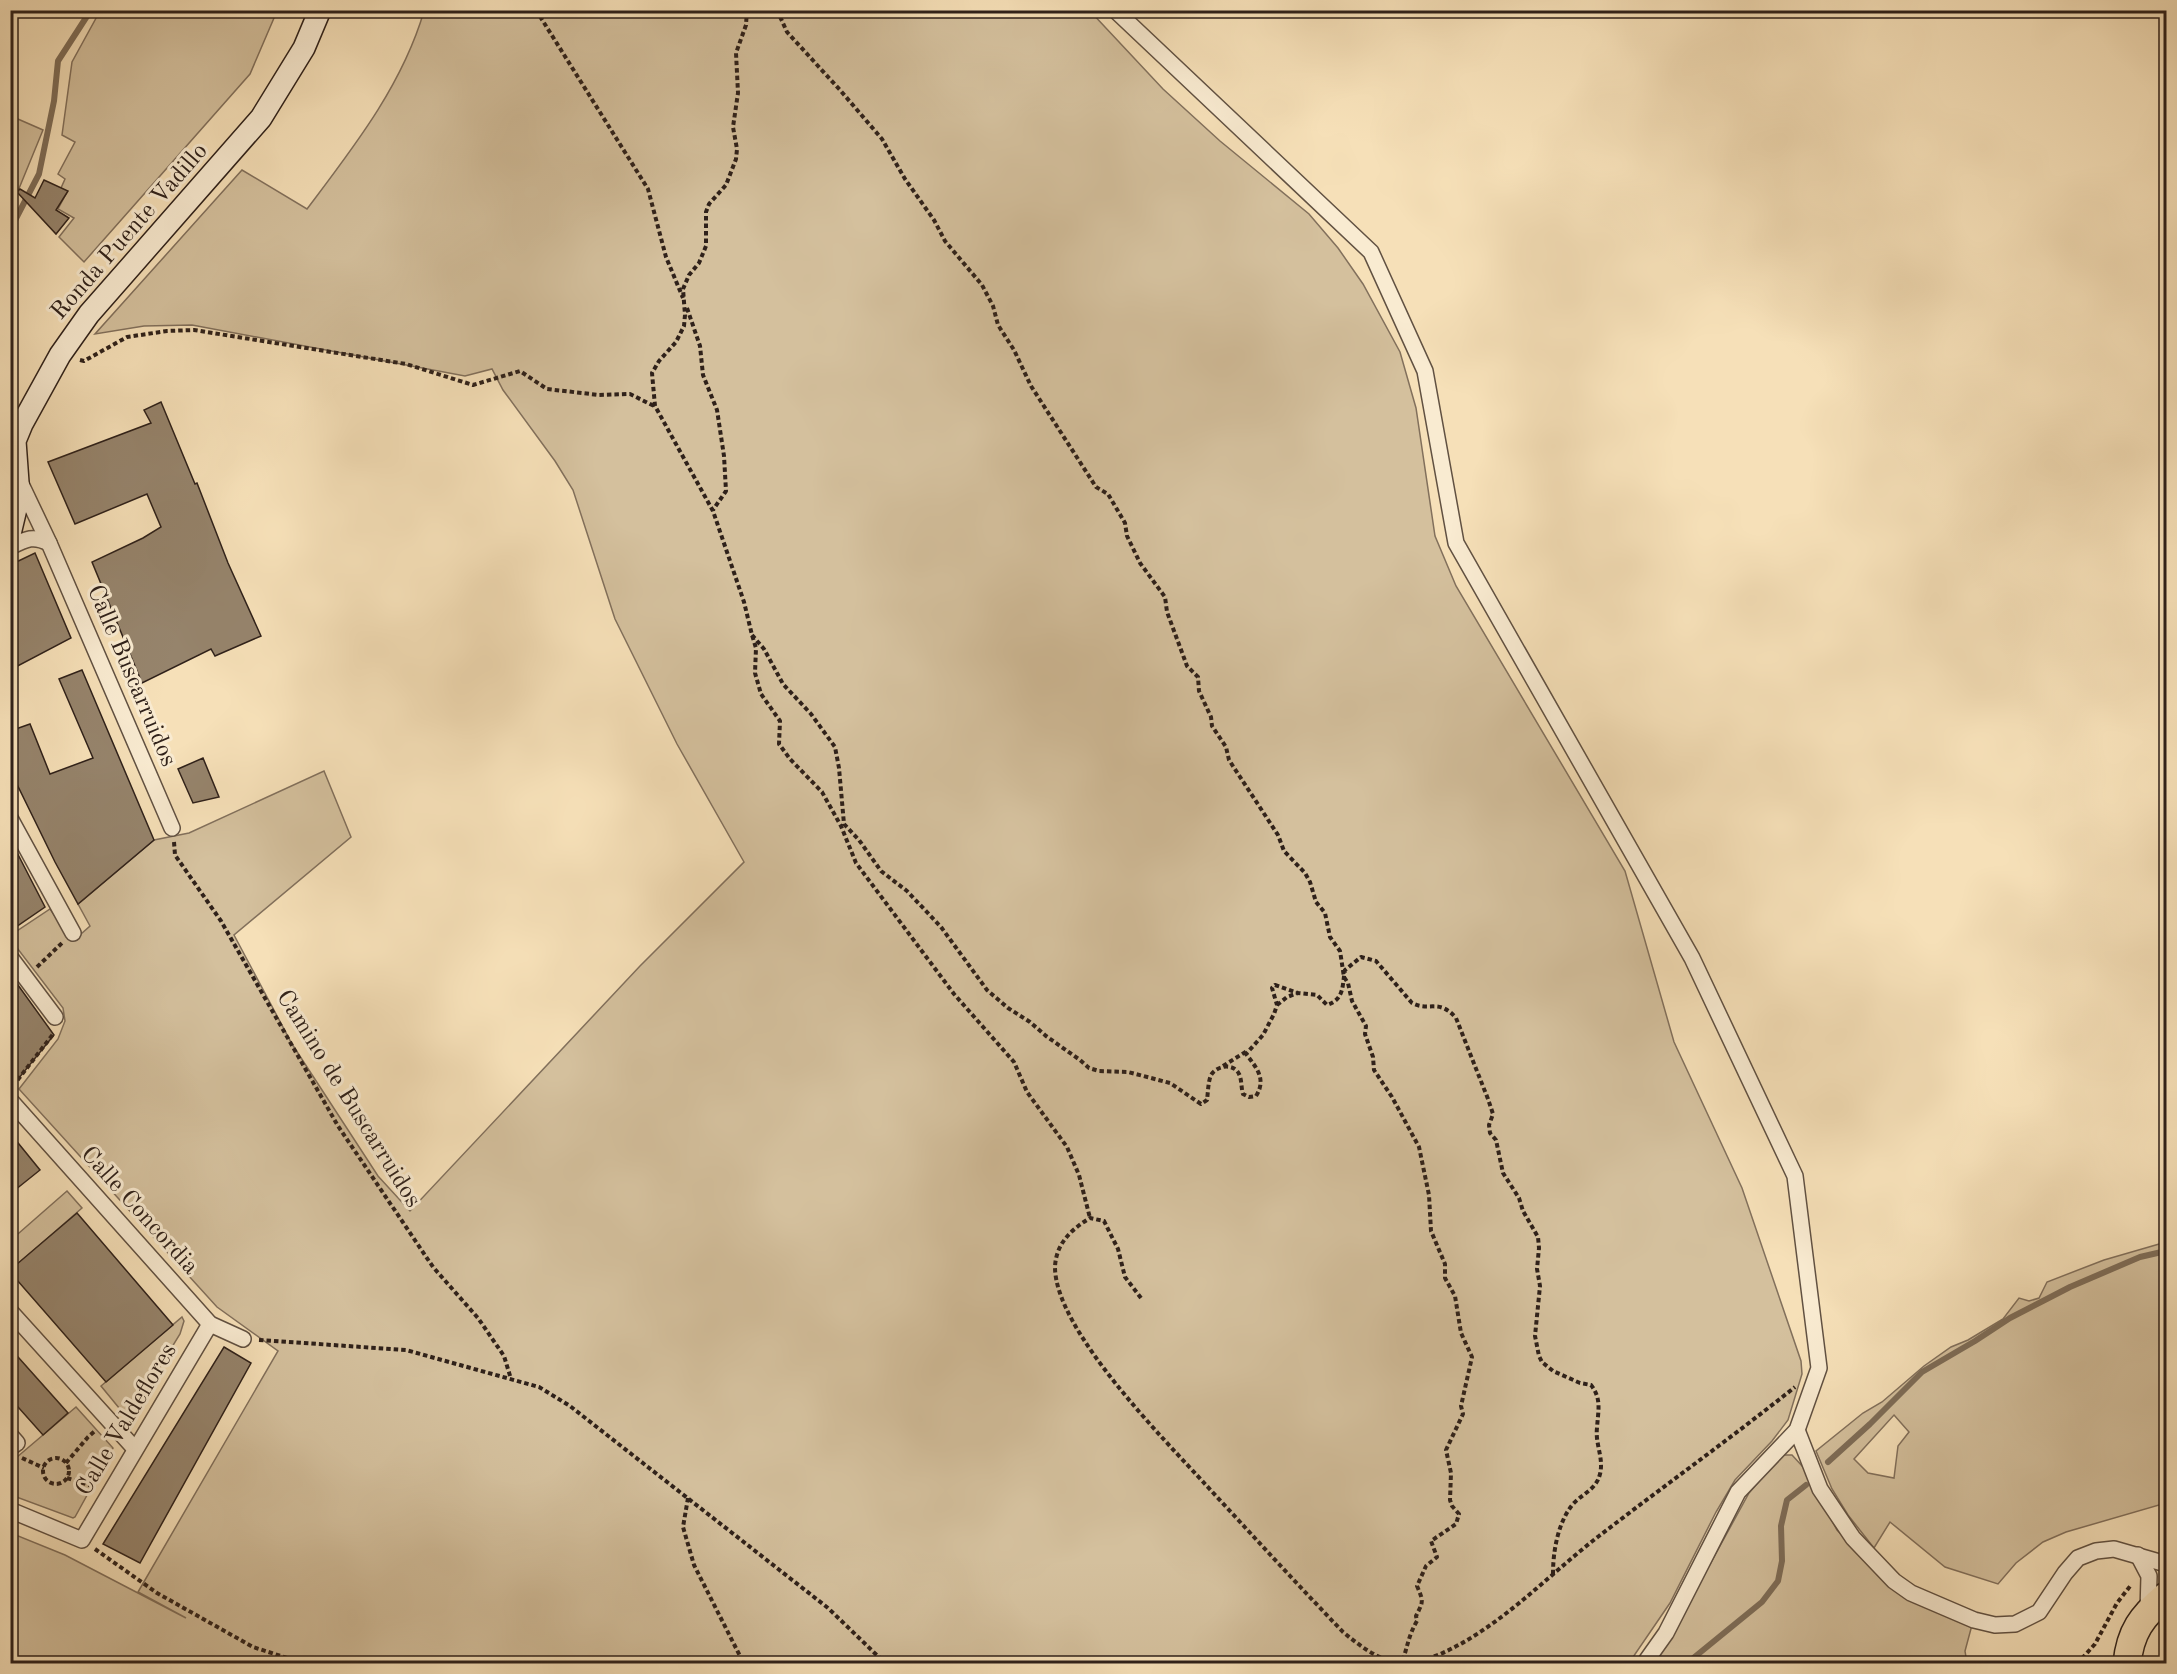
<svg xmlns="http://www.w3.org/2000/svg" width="2177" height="1674" viewBox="0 0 2177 1674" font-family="'Old Standard TT',serif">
	<rect width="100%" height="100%" fill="#f6e0b8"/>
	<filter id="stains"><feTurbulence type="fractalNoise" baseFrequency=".00333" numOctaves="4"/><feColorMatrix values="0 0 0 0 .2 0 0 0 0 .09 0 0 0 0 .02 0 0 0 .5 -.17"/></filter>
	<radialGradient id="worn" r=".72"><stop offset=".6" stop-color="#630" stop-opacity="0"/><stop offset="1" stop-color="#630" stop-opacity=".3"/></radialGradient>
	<g fill="#d4c09d" stroke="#82705c" stroke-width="1.5" fill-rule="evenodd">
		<path d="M 100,11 L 277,11 L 250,74 L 84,262 L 59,237 L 74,218 L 58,209 L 67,192 L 61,188 L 65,179 L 58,174 L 75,142 L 62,135 L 72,62 Z"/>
		<path d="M 424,11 L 1090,11 L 1163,89 L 1220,141 L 1309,214 L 1338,248 L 1363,284 L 1400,352 L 1416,408 L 1435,536 L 1456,586 L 1625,871 L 1674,1042 L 1742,1188 L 1801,1361 L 1802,1374 L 1788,1420 L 1772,1441 L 1735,1480 L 1716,1512 L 1670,1603 L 1629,1663 L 11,1663 L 11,1533 L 65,1555 L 186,1618 L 138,1592 L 278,1351 L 217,1307 L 19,1089 L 58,1039 L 65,1021 L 63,1008 L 11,940 L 11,935 L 50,909 L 73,941 L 90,926 L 78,904 L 154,840 L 189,833 L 324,771 L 351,837 L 234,935 L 292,1044 L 378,1176 L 410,1211 L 640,966 L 744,862 L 677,744 L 615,619 L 573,490 L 555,461 L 503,390 L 492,369 L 465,376 L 192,325 L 144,326 L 95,334 L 242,170 L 307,209 C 353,148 402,86 424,11 Z"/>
		<path d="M 11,116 L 43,130 L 11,208 Z"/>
		<path d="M 67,1191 L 82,1208 L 11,1270 L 11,1240 Z"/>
		<path d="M 2166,1242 L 2166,1503 L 2066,1532 L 2043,1542 L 2016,1563 L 1998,1584 L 1945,1567 L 1890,1522 L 1874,1548 L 1848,1515 L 1832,1489 L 1816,1451 L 1863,1413 L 1882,1402 L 1924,1366 L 1951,1347 L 1968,1340 L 2003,1319 L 2019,1298 L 2029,1301 L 2039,1298 L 2047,1282 L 2104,1260 ZM 1894,1415 L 1909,1432 L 1898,1446 L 1894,1478 L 1868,1473 L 1854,1459 Z"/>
		<path d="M 182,1317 L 184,1321 L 180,1334 L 131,1414 L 124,1414 L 101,1386 Z"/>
		<path d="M 76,1407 L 113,1448 L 75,1517 L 73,1518 L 11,1495 L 10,1463 Z"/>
		<path d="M 1782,1455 L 1792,1455 L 1803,1467 L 1837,1530 L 1905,1597 L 1972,1625 L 1965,1651 L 1967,1663 L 1651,1664 L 1670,1637 L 1749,1493 Z"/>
	</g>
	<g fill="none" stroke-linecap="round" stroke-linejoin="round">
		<g stroke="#7e6d58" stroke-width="6">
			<path d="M 10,230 L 39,174 L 54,101 L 58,61 L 91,10"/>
			<path d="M 1828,1462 L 1870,1424 L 1922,1372 L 1975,1341 L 2010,1318 L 2070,1287 L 2140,1257 L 2166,1251"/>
			<path d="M 1686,1664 L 1762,1602 L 1778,1581 L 1782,1561 L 1781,1526 L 1787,1500 L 1806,1485"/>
		</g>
	</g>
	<g fill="#96846c" stroke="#2f211a" stroke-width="1.5">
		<path d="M 44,180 L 68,191 L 56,210 L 69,218 L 56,234 L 17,192 L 20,189 L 35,198 Z"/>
		<path d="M 161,402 L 195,484 L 197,483 L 228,563 L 261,636 L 215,656 L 211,649 L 142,683 L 92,562 L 143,538 L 161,527 L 147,494 L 75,524 L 48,462 L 151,423 L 144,410 Z"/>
		<path d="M 35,553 L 71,638 L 10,670 L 10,565 Z"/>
		<path d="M 82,670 L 154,840 L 78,904 L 55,862 L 10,770 L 10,731 L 30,724 L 50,774 L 93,758 L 59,679 Z"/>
		<path d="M 203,758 L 219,797 L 193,803 L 178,769 Z"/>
		<path d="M 10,839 L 45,907 L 10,931 Z"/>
		<path d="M 10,974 L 54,1035 L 10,1089 Z"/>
		<path d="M 10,1133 L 40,1170 L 10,1194 Z"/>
		<path d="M 77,1213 L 173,1325 L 106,1382 L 10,1272 L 10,1270 Z"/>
		<path d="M 224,1347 L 251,1363 L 140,1563 L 103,1544 Z"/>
		<path d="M 10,1348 L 68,1413 L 43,1435 L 10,1398 Z"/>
	</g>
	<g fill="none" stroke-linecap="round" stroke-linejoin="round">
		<defs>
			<g id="street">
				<path d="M 1115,10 L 1371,252 L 1425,371 L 1456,543 L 1692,958 L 1795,1176 L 1819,1368 L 1797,1430 L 1738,1492 L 1666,1633 L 1644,1664"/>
				<path d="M 20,482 L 49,543 L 172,828"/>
				<path d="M 10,547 C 26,539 33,535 49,543"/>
				<path d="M 10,818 L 73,933"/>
				<path d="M 10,957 L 55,1017"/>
				<path d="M 10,1100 L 210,1324 L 243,1339"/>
				<path d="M 10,1311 L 135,1449"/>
				<path d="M 1797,1430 L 1820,1489 L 1853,1538 L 1894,1581 L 1911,1593 L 1974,1620 L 1995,1625 L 2015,1624 L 2039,1612 L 2065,1573 L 2078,1558 L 2096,1551 L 2114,1549 L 2166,1564"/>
				<path d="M 10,1435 L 17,1443 L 10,1448"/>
				<path d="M 10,1510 L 82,1540 L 210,1324"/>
				<path d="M 2138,1555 L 2149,1576 L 2148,1611"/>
			</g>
			<path id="secondary" d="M 10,534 L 19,496 L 15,441 L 22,424 L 60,355 L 89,314 L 261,118 L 304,48 L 320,10"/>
			<path id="highway" d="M 2127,1664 C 2130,1632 2142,1616 2166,1596"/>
		</defs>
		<use href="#street" stroke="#615142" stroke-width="18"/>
		<use href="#secondary" stroke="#2f211a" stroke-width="24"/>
		<use href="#highway" stroke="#2f211a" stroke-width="30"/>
		<g stroke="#2f211a" stroke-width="4" stroke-dasharray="4.5 3" stroke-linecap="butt">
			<path d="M 536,10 L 648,189 L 666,257 L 683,298"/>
			<path d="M 747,10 L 746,25 L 736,53 L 738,93 L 733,127 L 737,149 L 736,159 L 726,185 L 709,204 L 706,212 L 706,246 L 699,263 L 689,275 L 683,289 L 685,315 L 684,326 L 676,342 L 659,361 L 652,373 L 655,406 L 713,511 L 744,602 L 752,635 L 756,648 L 755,673 L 761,694 L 780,721 L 779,744 L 790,759 L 822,792 L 841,826 L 856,863 L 954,994 L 1014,1062 L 1027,1092 L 1067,1147 L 1079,1175 L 1090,1218"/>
			<path d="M 777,10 L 787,32 L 840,90 L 882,139 L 905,179 L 934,220 L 945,241 L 982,285 L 993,306 L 998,325 L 1014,350 L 1031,386 L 1096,487 L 1108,494 L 1125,523 L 1127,536 L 1140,563 L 1165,597 L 1167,612 L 1187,666 L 1198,677 L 1199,691 L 1211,717 L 1212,726 L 1226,747 L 1229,760 L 1278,835 L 1284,851 L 1305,873 L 1310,882 L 1316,902 L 1325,913 L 1330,937 L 1340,951 L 1344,977 L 1348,983 L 1352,1001 L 1366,1026 L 1365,1034 L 1373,1057 L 1374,1070 L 1392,1097 L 1419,1147 L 1429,1195 L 1431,1231 L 1445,1264 L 1445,1278 L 1455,1296 L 1461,1333 L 1472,1357 L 1461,1406 L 1463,1414 L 1446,1450 L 1451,1473 L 1450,1500 L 1452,1506 L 1459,1514 L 1456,1524 L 1431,1541 L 1437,1557 L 1426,1566 L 1417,1586 C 1424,1602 1423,1602 1416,1616 L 1417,1621 C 1409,1634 1407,1648 1402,1663"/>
			<path d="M 687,308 L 700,346 L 703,375 L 717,410 L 724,456 L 726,491 L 713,510"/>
			<path d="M 80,360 L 84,361 L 127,337 L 167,331 L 194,330 L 406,364 L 473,385 L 520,371 L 547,389 L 599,395 L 630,394 L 654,406"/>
			<path d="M 752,635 L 764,649 L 783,684 L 811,714 L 835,747 L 839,768 L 844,824 L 859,840 L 881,871 L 907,891 L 941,927 L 987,990 L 1008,1008 L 1030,1022 L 1046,1036 L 1080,1060 L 1089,1068 L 1099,1071 L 1128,1072 L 1170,1083 L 1201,1104 L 1207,1100 C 1208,1093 1208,1082 1211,1075 C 1217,1065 1234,1063 1239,1074 C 1242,1080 1241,1088 1243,1094 L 1249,1097 L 1256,1096 C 1267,1079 1256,1067 1246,1054 L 1263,1035 L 1274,1014 L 1277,1005 L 1272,988 L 1275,985 L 1298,993 L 1317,995 L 1327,1005 C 1345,999 1342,985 1345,970 L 1361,957 L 1376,961 L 1412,1003 C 1429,1012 1439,998 1456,1018 L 1488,1099 L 1493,1114 L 1489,1125 L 1490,1133 L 1496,1140 L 1503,1173 L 1519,1198 L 1523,1211 L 1538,1237 L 1539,1248 L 1537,1269 L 1540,1286 L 1535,1336 L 1539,1356 L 1542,1362 L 1553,1371 L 1580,1383 L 1591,1385 C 1602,1399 1598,1411 1597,1428 C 1595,1444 1604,1458 1600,1474 C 1596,1490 1583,1493 1573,1504 C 1558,1522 1553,1551 1553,1574"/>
			<path d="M 174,842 L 175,855 L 221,921 L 338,1126 L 433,1267 L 478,1318 L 504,1356 L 511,1379"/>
			<path d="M 37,967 L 62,943"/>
			<path d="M 1277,1005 L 1287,997 L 1298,993"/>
			<path d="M 1223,1066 L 1247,1051"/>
			<path d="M 13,1086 L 54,1033"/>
			<path d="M 1141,1298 L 1125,1277 L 1118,1249 L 1104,1221 L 1090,1218 C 1072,1229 1056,1243 1055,1267 C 1055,1330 1164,1439 1206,1485 C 1252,1535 1297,1584 1343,1632 C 1365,1650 1387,1667 1417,1663 C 1424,1662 1431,1657 1438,1655 C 1499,1629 1547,1576 1599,1536 C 1664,1486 1731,1438 1795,1387"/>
			<path d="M 259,1340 L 406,1350 L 539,1387 L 570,1406 L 828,1608 L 886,1664"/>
			<path d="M 22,1458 L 44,1468"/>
			<circle cx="56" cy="1471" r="13"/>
			<path d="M 66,1463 L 88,1437 L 96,1430"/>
			<path d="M 67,1478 L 95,1487"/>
			<path d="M 688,1498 L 683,1527 L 694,1565 L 744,1664"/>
			<path d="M 95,1549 L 157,1593 L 253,1647 L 287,1658 L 323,1664"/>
			<path d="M 2077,1664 L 2095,1644 L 2117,1603 L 2131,1585"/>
		</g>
		<use href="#street" stroke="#f9ebd1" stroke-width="15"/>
		<use href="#secondary" stroke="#f9ebd1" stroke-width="21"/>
		<use href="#highway" stroke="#f6e0b8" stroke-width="27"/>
	</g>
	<g text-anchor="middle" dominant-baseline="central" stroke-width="6" stroke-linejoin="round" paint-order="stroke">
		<g font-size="24" fill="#2f211a" stroke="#f9ebd1">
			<text transform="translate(130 232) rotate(-49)">Ronda Puente Vadillo</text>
			<text transform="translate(131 676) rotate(67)">Calle Buscarruidos</text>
			<text transform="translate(348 1099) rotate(58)">Camino de Buscarruidos</text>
			<text transform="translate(139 1211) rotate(48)">Calle Concordia</text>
			<text transform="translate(127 1420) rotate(-59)">Calle Valdeflores</text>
		</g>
	</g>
	<rect width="2177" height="1674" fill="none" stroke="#f6e0b8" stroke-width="36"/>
	<rect x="12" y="12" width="2153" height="1650" fill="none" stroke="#2f211a" stroke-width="3"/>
	<rect x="18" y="18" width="2141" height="1638" fill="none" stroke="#2f211a" stroke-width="1.5"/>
	<rect width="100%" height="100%" filter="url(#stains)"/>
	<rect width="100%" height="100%" fill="url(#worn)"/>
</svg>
